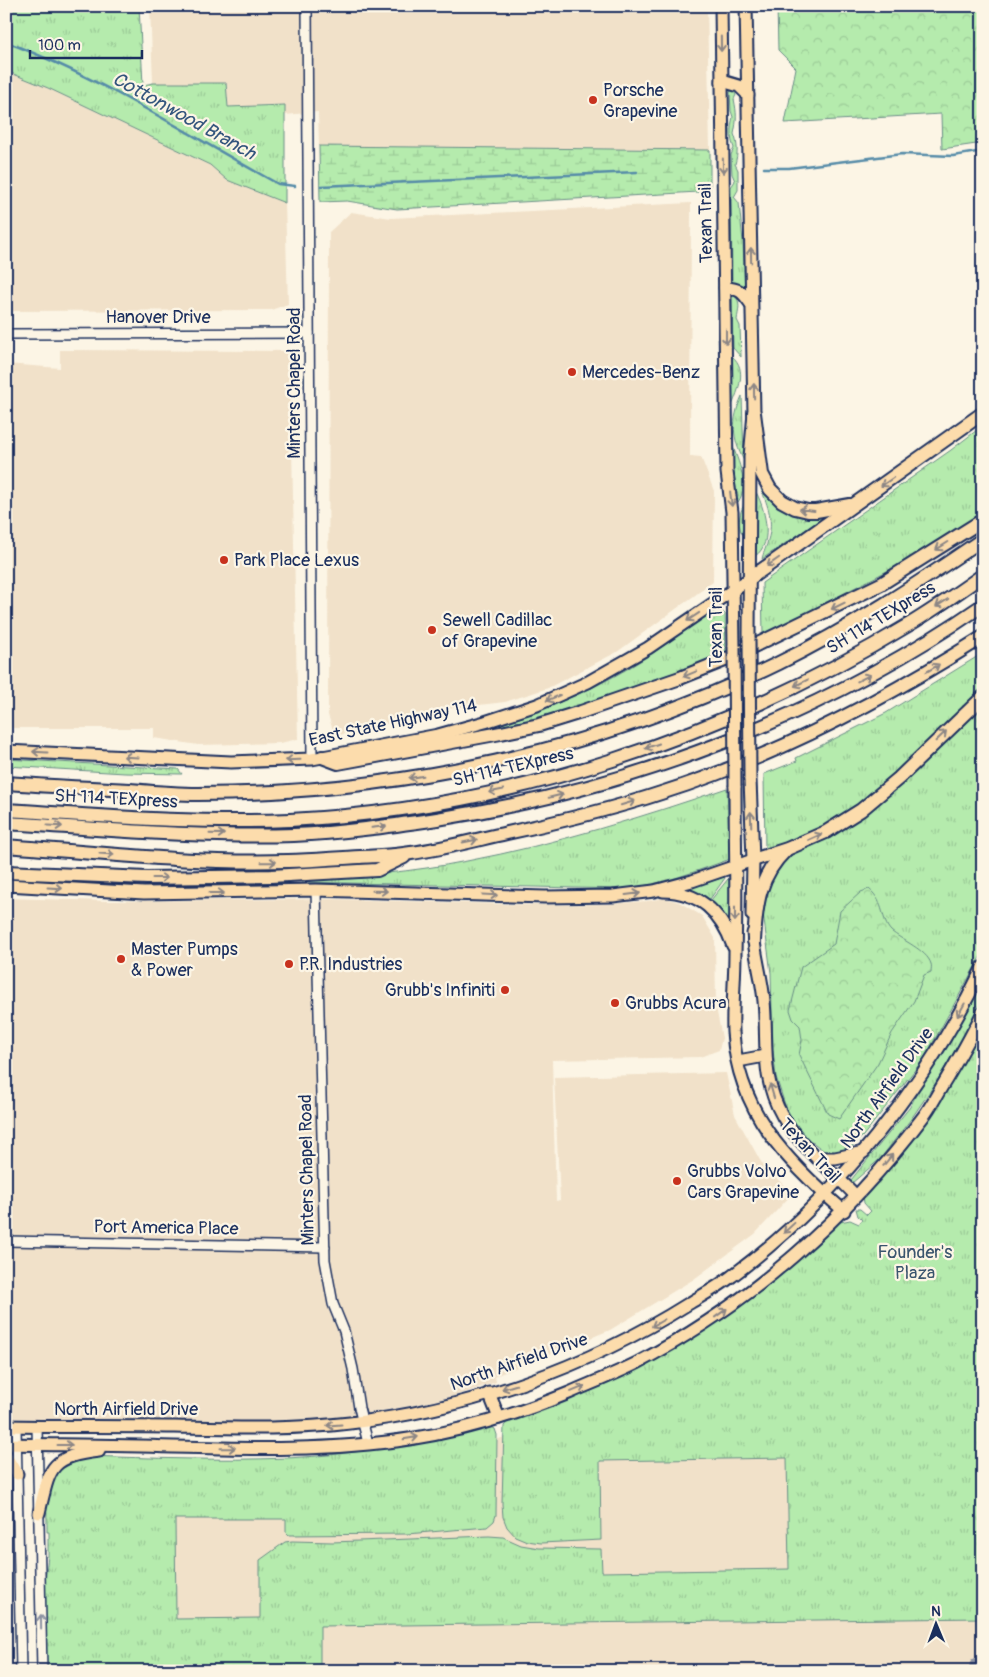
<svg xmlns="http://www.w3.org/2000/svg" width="989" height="1677" viewBox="0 0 989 1677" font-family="Pangolin,sans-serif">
	<defs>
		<pattern id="grass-tufts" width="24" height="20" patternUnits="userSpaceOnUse" patternTransform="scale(1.25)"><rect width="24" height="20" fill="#b5ebad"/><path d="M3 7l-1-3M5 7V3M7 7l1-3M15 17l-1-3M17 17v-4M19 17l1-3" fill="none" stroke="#9bca97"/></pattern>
		<pattern id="forest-crowns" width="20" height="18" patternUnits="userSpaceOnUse" patternTransform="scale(1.25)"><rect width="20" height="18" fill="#b5ebad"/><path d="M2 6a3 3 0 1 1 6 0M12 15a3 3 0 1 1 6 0" fill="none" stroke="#9bca97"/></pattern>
		<pattern id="wetland-marsh" width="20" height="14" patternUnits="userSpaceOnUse" patternTransform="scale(1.25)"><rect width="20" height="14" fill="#b5ebad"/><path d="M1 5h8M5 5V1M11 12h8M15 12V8" fill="none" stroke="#9bca97"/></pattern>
	</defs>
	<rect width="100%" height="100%" fill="#fcf5e5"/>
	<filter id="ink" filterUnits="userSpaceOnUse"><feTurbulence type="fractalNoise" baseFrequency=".02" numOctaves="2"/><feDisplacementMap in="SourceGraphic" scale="10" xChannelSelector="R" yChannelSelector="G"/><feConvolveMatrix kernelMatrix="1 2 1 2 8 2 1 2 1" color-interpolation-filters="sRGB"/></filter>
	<g filter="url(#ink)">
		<g fill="#f1e1c9">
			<path d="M 150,6 L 707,6 L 710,150 L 319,146 L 318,112 L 285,115 L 284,105 L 228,107 L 226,83 L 153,83 Z"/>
			<path d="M 6,71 L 48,88 L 210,165 L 227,180 L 285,203 L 288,304 L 271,310 L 6,311 Z"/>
			<path d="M 691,203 L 690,456 L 701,457 L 714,491 L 713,582 L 617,652 L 548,688 L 505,702 L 453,708 L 335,736 L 328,715 L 329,232 L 351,212 L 391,218 Z"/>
			<path d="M 60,350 L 290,351 L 298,739 L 280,743 L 198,745 L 154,738 L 154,728 L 6,728 L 6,364 L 60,368 Z"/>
			<path d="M 6,898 L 108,901 L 333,899 L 534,905 L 608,904 L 648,901 L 664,898 L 679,902 L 702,916 L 715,938 L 716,1007 L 722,1038 L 719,1050 L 700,1057 L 552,1060 L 556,1201 L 560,1200 L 554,1077 L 726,1073 L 735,1115 L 761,1162 L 792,1194 L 755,1234 L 694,1279 L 610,1330 L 495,1376 L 496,1382 L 452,1397 L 406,1407 L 332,1419 L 258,1423 L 6,1420 Z"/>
			<path d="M 983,1060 L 983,1671 L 63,1671 L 64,1515 L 468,1450 L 587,1407 L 802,1284 L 882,1199 Z"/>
		</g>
		<g fill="url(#grass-tufts)" stroke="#688d86">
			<path d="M 6,6 L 139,6 L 143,85 L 153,83 L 226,83 L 228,107 L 285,105 L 285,203 L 227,180 L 210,165 L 48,88 L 6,71 Z"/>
			<path d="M 733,89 L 736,95 L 734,99 C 737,114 737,119 734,134 C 738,144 738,154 735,164 L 738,170 L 738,190 L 734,197 L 739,203 L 743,242 L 745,293 L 732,282 L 731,187 L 735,181 L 732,174 L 731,155 L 734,148 C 730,138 730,128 733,117 L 731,111 L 730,92 Z"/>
			<path d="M 734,295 C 742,302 738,311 737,320 L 740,326 L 741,357 L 733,348 L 732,298 Z"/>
			<path d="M 732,356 C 748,370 738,390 732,406 Z"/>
			<path d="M 742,396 L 744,461 C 732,438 731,421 742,396 Z"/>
			<path d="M 983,417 L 983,515 L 918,555 L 763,635 L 762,583 L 951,450 L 981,427 L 977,421 Z"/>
			<path d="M 732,444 C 738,461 750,485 738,502 L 733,467 Z"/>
			<path d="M 761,489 L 763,490 L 826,516 L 762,559 C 763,553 767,546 768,540 C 774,521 768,506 761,489 Z"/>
			<path d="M 755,490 C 764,506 775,543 755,556 Z"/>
			<path d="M 745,501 L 745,539 C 736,525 739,516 745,501 Z"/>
			<path d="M 718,608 L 725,614 L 726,652 L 679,673 L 560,714 L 500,728 L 499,725 C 550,708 600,687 645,658 C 670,642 693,624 718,608 Z"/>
			<path d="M 983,653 L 983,692 C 942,730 898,779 852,810 C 825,828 795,839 765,851 L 764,774 L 797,761 L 796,758 L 886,713 Z"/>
			<path d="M 983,704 L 983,896 L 975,915 L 983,921 L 983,952 L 925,1057 L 863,1136 L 849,1149 L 843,1152 L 824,1151 L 802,1134 L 788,1114 L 776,1077 L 773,1050 L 771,973 L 763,913 L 764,898 L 775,874 L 774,872 C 787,852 800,848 821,838 Z"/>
			<path d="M 6,759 L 178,769 L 182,774 L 125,773 L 6,766 Z"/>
			<path d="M 727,788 L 730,859 C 695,872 662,884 625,889 L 301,882 C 356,876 413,872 467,861 C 556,844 642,817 727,788 Z"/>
			<path d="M 724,877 L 725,878 L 710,899 L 707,900 L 688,889 Z"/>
			<path d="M 728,879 L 729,879 L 729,925 L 712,904 L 711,900 Z"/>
			<path d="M 983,978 L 983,997 L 970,1025 L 937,1081 L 911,1119 L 880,1159 L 852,1183 L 851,1180 L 910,1107 L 921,1085 Z"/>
			<path d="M 983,1027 L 983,1618 L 320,1626 L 320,1671 L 46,1671 L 45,1582 L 48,1556 L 48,1539 L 49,1539 L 49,1532 L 47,1532 C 47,1493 42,1470 85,1456 C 152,1458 220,1461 287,1458 C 356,1455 423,1442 490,1426 L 495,1429 L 497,1435 L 496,1515 L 494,1521 L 487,1527 L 407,1534 L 289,1535 L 286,1532 L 286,1519 L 175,1519 L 176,1619 L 260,1618 L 260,1560 L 285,1542 L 292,1541 L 332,1542 L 489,1536 L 503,1537 L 521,1545 L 539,1548 L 601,1549 L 602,1572 L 789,1569 L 787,1458 L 600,1461 L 601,1540 L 541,1543 L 527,1541 L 515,1536 L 507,1527 L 503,1517 L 502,1504 L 504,1426 L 509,1420 L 593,1390 L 658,1358 L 763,1289 L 812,1249 L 840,1222 L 850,1220 L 859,1224 L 862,1220 L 858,1216 L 856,1209 L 860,1209 L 867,1215 L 871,1211 L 864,1203 L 863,1196 L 924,1122 L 965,1060 Z"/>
		</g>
		<g fill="url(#forest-crowns)" stroke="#688d86">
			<path d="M 777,6 L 983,6 L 983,143 L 942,149 L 941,114 L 785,123 L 796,68 L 778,50 Z"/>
			<path d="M 869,889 C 885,902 881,921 891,931 C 901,940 927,950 931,964 C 932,966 931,969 931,972 L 924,975 L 914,1001 L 892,1033 L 878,1063 L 839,1119 L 828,1114 L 799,1055 L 802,1040 L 800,1026 L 793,1019 L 790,1010 L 801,967 L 834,944 L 840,911 L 861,892 Z"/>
		</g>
		<path fill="url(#wetland-marsh)" stroke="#688d86" d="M 319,146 L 710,150 L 710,196 L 698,192 L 397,209 L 347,201 L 320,202 Z"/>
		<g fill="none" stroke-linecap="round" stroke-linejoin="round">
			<g stroke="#558ba8" stroke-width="2.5">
				<path d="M 6,42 C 102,78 189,135 278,184 L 295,186"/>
				<path d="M 764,168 L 789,168 L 902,154 L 953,156 L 983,151"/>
				<path d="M 321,186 L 637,172"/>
			</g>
			<path stroke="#8c92a2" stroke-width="20" d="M 979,1667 L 983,1667"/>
			<defs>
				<g id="minor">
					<path d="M 307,6 L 312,759"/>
					<path d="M 6,334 L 309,333"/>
					<path d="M 316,890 L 325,1260 L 333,1304 L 344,1331 L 353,1369 L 359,1408 L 368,1443"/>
					<path d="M 6,1241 L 325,1247"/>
					<path d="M 16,1426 L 21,1671"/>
					<path d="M 37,1426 L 42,1671"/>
				</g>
				<g id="major">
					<path d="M 721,6 L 727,472 L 732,512 L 734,647"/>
					<path d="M 746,6 L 754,413 L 750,457 L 749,639"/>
					<path d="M 722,81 L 739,86 L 748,95"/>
					<path d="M 725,288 C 740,288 743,293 751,304"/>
					<path d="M 6,751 L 231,762 L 312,759 L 438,735 L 485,722 L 537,705 L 588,682 L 648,648 L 749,579"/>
					<path d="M 750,779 L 753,860 L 752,915"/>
					<path d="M 735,786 C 735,841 737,897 735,953 C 735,979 732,1006 733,1032 C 738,1112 787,1162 844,1211"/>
					<path d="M 6,885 L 144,893 L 316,890 L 545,897 L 613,896 L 654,891 L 692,881 L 753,860"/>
					<path d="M 663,891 C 700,892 721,912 733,946"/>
					<path d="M 753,933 C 755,956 762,978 764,1001 C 768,1044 760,1077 783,1117 C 801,1148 832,1170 856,1196"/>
					<path d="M 738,1061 L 765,1056"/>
					<path d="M 817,1158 L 835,1158 L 864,1152"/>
					<path d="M 489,1393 L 499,1418"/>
					<path d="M 6,1426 C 63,1427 119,1426 175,1427 C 233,1428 292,1430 350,1423 C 470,1409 586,1368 688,1304 C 703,1295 718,1287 732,1276 C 836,1199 928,1083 983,967"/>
					<path d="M 6,1444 C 62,1445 118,1445 173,1447 C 250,1449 332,1451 409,1439 C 463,1431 518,1414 569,1393 C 592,1383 615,1374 637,1363 C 750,1304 847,1218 923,1117 C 930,1108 935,1098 941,1088 C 956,1063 970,1039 983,1012"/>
					<path d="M 6,1456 L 17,1474"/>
					<path d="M 39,1513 C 50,1467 49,1457 99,1451"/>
				</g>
				<g id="highway">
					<path d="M 754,413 L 762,474 L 770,489 L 782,501 L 795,508 L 808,511 L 816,511 L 850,505"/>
					<path d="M 749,579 L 983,413"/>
					<path d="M 322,757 L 338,763 L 501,733 L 539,725 L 581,712 L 680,678 L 725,660 L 881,584 L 983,520"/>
					<path d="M 6,783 C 48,786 89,788 130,790 C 153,792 175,794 198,794 C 397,794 599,751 779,663 C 851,628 917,584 983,539"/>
					<path d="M 6,810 C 101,816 195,824 290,820 C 508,809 724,737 910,624 C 935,609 959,592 983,575"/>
					<path d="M 6,823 C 102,829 198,838 294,835 C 342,833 390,826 437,819 C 632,789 820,717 983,605"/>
					<path d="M 6,846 C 100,853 194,864 288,861 C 312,861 336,858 360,857 C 377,856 394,856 411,853 C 443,849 475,840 507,833 C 558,822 610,810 661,793 C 775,757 882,701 983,637"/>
					<path d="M 753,860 L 787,849 L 826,832 L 861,810 L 899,778 L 983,697"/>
					<path d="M 6,872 L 147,878 L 271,876 L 377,870 L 404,857"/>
					<path d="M 754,941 C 756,904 759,876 786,850"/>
				</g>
			</defs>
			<use href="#minor" stroke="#1b2f5e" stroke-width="12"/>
			<use href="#major" stroke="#1b2f5e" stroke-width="15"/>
			<use href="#highway" stroke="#1b2f5e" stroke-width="16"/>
			<use href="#minor" stroke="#fcf5e5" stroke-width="9"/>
			<use href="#major" stroke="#fcdcac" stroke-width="11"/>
			<use href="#highway" stroke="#fcdcac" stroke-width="12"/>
			<defs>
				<g id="major-bridge">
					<path d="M 749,639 L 750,779"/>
					<path d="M 734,647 L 735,786"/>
				</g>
			</defs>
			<use href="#major-bridge" stroke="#1b2f5e" stroke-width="15" stroke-linecap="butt"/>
			<use href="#major-bridge" stroke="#fcdcac" stroke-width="11"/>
		</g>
		<defs><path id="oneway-shaft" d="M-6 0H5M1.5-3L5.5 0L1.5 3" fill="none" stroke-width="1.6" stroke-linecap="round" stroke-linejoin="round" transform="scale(1.25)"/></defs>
		<g stroke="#8c8685">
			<use href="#oneway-shaft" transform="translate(721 44) rotate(89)"/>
			<use href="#oneway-shaft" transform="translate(723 166) rotate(89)"/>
			<use href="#oneway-shaft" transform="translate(751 255) rotate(-91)"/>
			<use href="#oneway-shaft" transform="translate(726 337) rotate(90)"/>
			<use href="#oneway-shaft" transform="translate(754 391) rotate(-91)"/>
			<use href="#oneway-shaft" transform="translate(887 482) rotate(145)"/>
			<use href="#oneway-shaft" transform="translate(731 499) rotate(83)"/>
			<use href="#oneway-shaft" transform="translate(807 510) rotate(-173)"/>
			<use href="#oneway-shaft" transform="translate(942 546) rotate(148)"/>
			<use href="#oneway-shaft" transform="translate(773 562) rotate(145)"/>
			<use href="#oneway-shaft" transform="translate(942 603) rotate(147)"/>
			<use href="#oneway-shaft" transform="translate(838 606) rotate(154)"/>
			<use href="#oneway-shaft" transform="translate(693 617) rotate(146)"/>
			<use href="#oneway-shaft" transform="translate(933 668) rotate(-31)"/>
			<use href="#oneway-shaft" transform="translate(690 674) rotate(158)"/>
			<use href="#oneway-shaft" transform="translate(864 678) rotate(-27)"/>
			<use href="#oneway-shaft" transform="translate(801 683) rotate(154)"/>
			<use href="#oneway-shaft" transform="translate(553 698) rotate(157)"/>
			<use href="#oneway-shaft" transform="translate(941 736) rotate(-44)"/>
			<use href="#oneway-shaft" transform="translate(652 746) rotate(161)"/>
			<use href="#oneway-shaft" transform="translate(40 752) rotate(-177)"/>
			<use href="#oneway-shaft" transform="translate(131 757) rotate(-177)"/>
			<use href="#oneway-shaft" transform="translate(293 760) rotate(178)"/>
			<use href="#oneway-shaft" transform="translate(416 777) rotate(171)"/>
			<use href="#oneway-shaft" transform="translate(496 791) rotate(168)"/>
			<use href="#oneway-shaft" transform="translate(556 796) rotate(-13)"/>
			<use href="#oneway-shaft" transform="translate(628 803) rotate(-17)"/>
			<use href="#oneway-shaft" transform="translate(751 819) rotate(-92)"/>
			<use href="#oneway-shaft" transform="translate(55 826) rotate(3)"/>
			<use href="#oneway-shaft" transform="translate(379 827) rotate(-6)"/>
			<use href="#oneway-shaft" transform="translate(217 834) rotate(1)"/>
			<use href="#oneway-shaft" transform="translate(815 837) rotate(-24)"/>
			<use href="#oneway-shaft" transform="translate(470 841) rotate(-11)"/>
			<use href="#oneway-shaft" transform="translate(107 854) rotate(4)"/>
			<use href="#oneway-shaft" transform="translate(269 862) rotate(-1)"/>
			<use href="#oneway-shaft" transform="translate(160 878)"/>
			<use href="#oneway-shaft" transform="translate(55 888) rotate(3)"/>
			<use href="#oneway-shaft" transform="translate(380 891) rotate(1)"/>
			<use href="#oneway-shaft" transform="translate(217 893)"/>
			<use href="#oneway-shaft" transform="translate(633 894) rotate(-7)"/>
			<use href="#oneway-shaft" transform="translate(490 895) rotate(3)"/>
			<use href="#oneway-shaft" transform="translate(735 914) rotate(90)"/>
			<use href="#oneway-shaft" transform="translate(961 1010) rotate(119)"/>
			<use href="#oneway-shaft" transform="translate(772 1091) rotate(-106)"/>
			<use href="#oneway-shaft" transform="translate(888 1160) rotate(-51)"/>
			<use href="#oneway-shaft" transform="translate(789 1228) rotate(137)"/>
			<use href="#oneway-shaft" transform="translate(721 1313) rotate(-36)"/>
			<use href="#oneway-shaft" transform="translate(658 1323) rotate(150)"/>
			<use href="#oneway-shaft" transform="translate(509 1387) rotate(163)"/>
			<use href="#oneway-shaft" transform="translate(578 1389) rotate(-22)"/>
			<use href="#oneway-shaft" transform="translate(334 1425) rotate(176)"/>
			<use href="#oneway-shaft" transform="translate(411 1438) rotate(-10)"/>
			<use href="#oneway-shaft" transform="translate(65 1445)"/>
			<use href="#oneway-shaft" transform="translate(228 1448) rotate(-1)"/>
		</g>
		<use stroke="#8c92a2" href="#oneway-shaft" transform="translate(41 1622) rotate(-91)"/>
	</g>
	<g fill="#c8321e" stroke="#fcf5e5" stroke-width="2">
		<circle cx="593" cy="100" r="5"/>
		<circle cx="572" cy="372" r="5"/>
		<circle cx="224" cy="560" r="5"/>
		<circle cx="432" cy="630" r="5"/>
		<circle cx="121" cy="959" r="5"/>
		<circle cx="289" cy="964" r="5"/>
		<circle cx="505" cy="990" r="5"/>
		<circle cx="615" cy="1003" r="5"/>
		<circle cx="677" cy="1181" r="5"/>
	</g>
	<g text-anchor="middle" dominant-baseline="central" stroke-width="4.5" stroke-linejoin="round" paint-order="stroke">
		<g font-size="18" fill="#1b2f5e" stroke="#fcf5e5" text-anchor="start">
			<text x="603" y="90">Porsche<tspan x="603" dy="21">Grapevine</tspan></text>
			<text x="582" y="372">Mercedes-Benz</text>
			<text x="234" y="560">Park Place Lexus</text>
			<text x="442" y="620">Sewell Cadillac<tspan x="442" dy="21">of Grapevine</tspan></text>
			<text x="131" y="949">Master Pumps<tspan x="131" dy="21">&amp; Power</tspan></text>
			<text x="299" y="964">P.R. Industries</text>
			<text x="495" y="990" text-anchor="end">Grubb's Infiniti</text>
			<text x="625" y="1003">Grubbs Acura</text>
			<text x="687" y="1171">Grubbs Volvo<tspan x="687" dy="21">Cars Grapevine</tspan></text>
		</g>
		<g font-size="18" fill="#1b2f5e" stroke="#fcf5e5">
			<text transform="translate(706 223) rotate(-91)">Texan Trail</text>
			<text x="158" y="317">Hanover Drive</text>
			<text transform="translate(294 383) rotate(-90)">Minters Chapel Road</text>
			<text transform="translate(881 618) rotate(-31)">SH 114 TEXpress</text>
			<text transform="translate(716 627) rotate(-90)">Texan Trail</text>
			<text transform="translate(393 723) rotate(-12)">East State Highway 114</text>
			<text transform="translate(513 767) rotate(-13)">SH 114 TEXpress</text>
			<text transform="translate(116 799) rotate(3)">SH 114 TEXpress</text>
			<text transform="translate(887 1088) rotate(-54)">North Airfield Drive</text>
			<text transform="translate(810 1151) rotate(47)">Texan Trail</text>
			<text transform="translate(307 1170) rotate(-91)">Minters Chapel Road</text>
			<text transform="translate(166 1228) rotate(1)">Port America Place</text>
			<text transform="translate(519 1362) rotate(-19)">North Airfield Drive</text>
			<text x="126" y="1409">North Airfield Drive</text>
		</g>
		<g font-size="18" fill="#3a556e" stroke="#fcf5e5">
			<text x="915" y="1252">Founder's<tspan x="915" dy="21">Plaza</tspan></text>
		</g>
		<g font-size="19" font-style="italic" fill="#33557d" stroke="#fcf5e5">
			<text transform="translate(184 116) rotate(29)">Cottonwood Branch</text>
		</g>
	</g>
	<rect width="989" height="1677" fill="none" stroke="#fcf5e5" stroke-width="25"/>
	<rect x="12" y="12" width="964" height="1652" fill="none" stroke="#1b2f5e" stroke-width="2" filter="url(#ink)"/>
	<g transform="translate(936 1624) rotate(359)" stroke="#fcf5e5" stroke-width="4" paint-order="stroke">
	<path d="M0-4L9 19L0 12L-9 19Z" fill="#1b2f5e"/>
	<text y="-8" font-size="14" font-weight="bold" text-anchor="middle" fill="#1b2f5e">N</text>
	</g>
	<path d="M30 50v8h112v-8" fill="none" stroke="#1b2f5e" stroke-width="2.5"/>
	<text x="38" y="50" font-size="15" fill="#1b2f5e" stroke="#fcf5e5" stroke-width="4" paint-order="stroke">100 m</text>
</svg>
